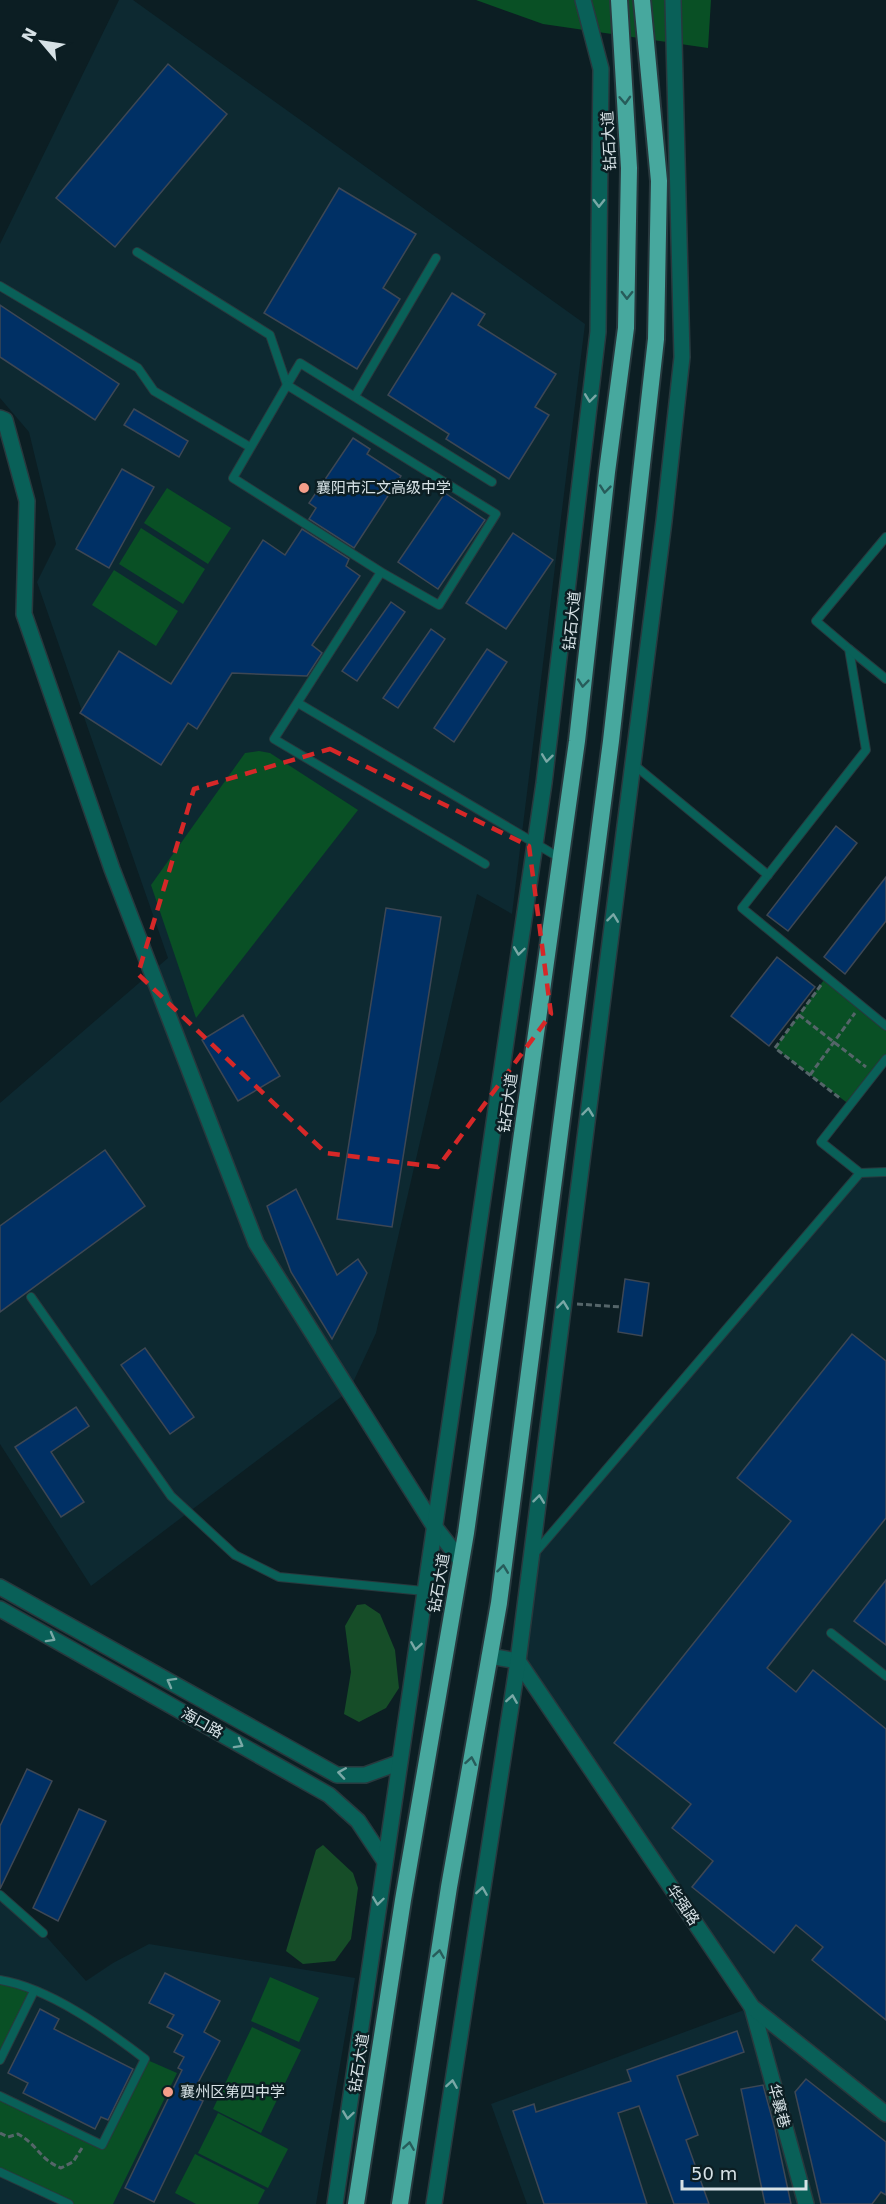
<svg xmlns="http://www.w3.org/2000/svg" width="886" height="2204" viewBox="0 0 886 2204" font-family="'DejaVu Sans','Noto Sans SC',sans-serif">
	<rect width="100%" height="100%" fill="#0c1e23"/>
	<g fill="#0d2931">
		<path d="M 119,0 L 133,0 L 585,324 L 512,914 L 477,894 L 376,1333 L 349,1391 L 91,1586 L 0,1444 L 0,1103 L 168,958 L 37,582 L 56,544 L 29,432 L 0,398 L 0,244 Z"/>
		<path d="M 886,1172 L 886,2204 L 527,2204 L 491,2104 L 752,2007 L 518,1661 L 531,1558 L 860,1173 Z"/>
		<path d="M 0,1895 L 43,1933 L 86,1981 L 113,1963 L 149,1944 L 355,1978 L 316,2204 L 0,2204 Z"/>
	</g>
	<g fill="#095025">
		<path d="M 476,0 L 711,0 L 708,48 L 543,24 Z"/>
		<path d="M 167,488 L 231,528 L 208,564 L 144,523 Z"/>
		<path d="M 141,528 L 205,569 L 183,604 L 119,564 Z"/>
		<path d="M 114,570 L 178,611 L 156,646 L 92,605 Z"/>
		<path d="M 259,751 L 270,753 L 358,810 L 196,1018 L 151,885 L 245,753 Z"/>
		<path d="M 826,977 L 886,1026 L 886,1059 L 850,1105 L 775,1048 Z"/>
		<path d="M 270,1977 L 319,1998 L 299,2042 L 251,2021 Z"/>
		<path d="M 0,1980 L 34,1991 L 0,2060 Z"/>
		<path d="M 252,2027 L 301,2050 L 261,2133 L 213,2109 Z"/>
		<path d="M 145,2059 L 177,2073 L 113,2204 L 69,2204 L 0,2172 L 0,2096 L 102,2145 Z"/>
		<path d="M 218,2113 L 288,2149 L 268,2188 L 198,2153 Z"/>
		<path d="M 195,2154 L 265,2190 L 258,2204 L 196,2204 L 175,2193 Z"/>
	</g>
	<g fill="#164d28">
		<path d="M 365,1604 L 380,1614 L 395,1650 L 399,1688 L 386,1708 L 359,1722 L 344,1714 L 351,1672 L 345,1626 L 357,1605 Z"/>
		<path d="M 323,1845 L 353,1873 L 358,1888 L 351,1939 L 335,1961 L 303,1964 L 286,1951 L 316,1850 Z"/>
	</g>
	<g fill="#003065" stroke="#3d4754" stroke-width="1.5">
		<path d="M 168,64 L 227,114 L 115,247 L 56,198 Z"/>
		<path d="M 339,188 L 416,234 L 383,288 L 400,299 L 357,369 L 264,313 Z"/>
		<path d="M 452,293 L 485,314 L 478,325 L 556,374 L 535,407 L 549,415 L 509,479 L 446,439 L 449,434 L 388,395 Z"/>
		<path d="M 0,305 L 119,384 L 95,420 L 0,357 Z"/>
		<path d="M 134,409 L 188,441 L 179,457 L 124,425 Z"/>
		<path d="M 353,438 L 370,449 L 367,454 L 401,476 L 354,548 L 309,519 L 316,508 L 309,503 Z"/>
		<path d="M 122,469 L 154,487 L 109,568 L 76,549 Z"/>
		<path d="M 445,493 L 485,520 L 438,589 L 398,562 Z"/>
		<path d="M 302,529 L 349,559 L 346,566 L 360,576 L 312,645 L 322,653 L 307,676 L 232,673 L 197,729 L 188,723 L 161,765 L 80,713 L 119,651 L 171,684 L 263,540 L 285,555 Z"/>
		<path d="M 513,533 L 553,560 L 506,629 L 466,603 Z"/>
		<path d="M 391,602 L 405,612 L 357,681 L 342,671 Z"/>
		<path d="M 431,629 L 445,639 L 398,708 L 383,698 Z"/>
		<path d="M 487,649 L 507,662 L 454,742 L 434,728 Z"/>
		<path d="M 836,826 L 857,843 L 788,931 L 767,915 Z"/>
		<path d="M 886,877 L 886,921 L 845,974 L 824,957 Z"/>
		<path d="M 386,908 L 441,917 L 392,1227 L 337,1219 Z"/>
		<path d="M 777,957 L 815,987 L 769,1046 L 731,1016 Z"/>
		<path d="M 243,1015 L 280,1076 L 238,1101 L 202,1040 Z"/>
		<path d="M 105,1150 L 145,1206 L 0,1312 L 0,1226 Z"/>
		<path d="M 296,1189 L 337,1275 L 358,1259 L 367,1273 L 332,1339 L 291,1272 L 267,1206 Z"/>
		<path d="M 625,1279 L 649,1283 L 642,1336 L 618,1332 Z"/>
		<path d="M 852,1334 L 886,1361 L 886,1518 L 767,1668 L 796,1692 L 813,1670 L 886,1729 L 886,2020 L 812,1960 L 823,1947 L 796,1925 L 774,1953 L 692,1887 L 713,1861 L 672,1828 L 691,1804 L 614,1743 L 791,1521 L 737,1478 Z"/>
		<path d="M 145,1348 L 194,1417 L 170,1434 L 121,1365 Z"/>
		<path d="M 76,1407 L 89,1426 L 51,1452 L 84,1502 L 61,1517 L 15,1447 Z"/>
		<path d="M 886,1580 L 886,1645 L 854,1621 Z"/>
		<path d="M 27,1769 L 52,1781 L 0,1889 L 0,1826 Z"/>
		<path d="M 79,1809 L 106,1821 L 58,1921 L 33,1908 Z"/>
		<path d="M 165,1973 L 220,2001 L 204,2032 L 220,2041 L 191,2096 L 203,2101 L 154,2202 L 125,2188 L 182,2070 L 178,2068 L 184,2057 L 174,2052 L 183,2035 L 167,2027 L 174,2015 L 149,2003 Z"/>
		<path d="M 40,2009 L 59,2019 L 54,2029 L 133,2069 L 108,2120 L 101,2117 L 95,2129 L 23,2093 L 28,2083 L 8,2073 Z"/>
		<path d="M 737,2031 L 744,2052 L 677,2076 L 698,2135 L 686,2140 L 709,2204 L 674,2204 L 639,2106 L 618,2113 L 647,2204 L 544,2204 L 513,2111 L 534,2104 L 536,2112 L 631,2081 L 627,2070 Z"/>
		<path d="M 806,2079 L 886,2142 L 886,2195 L 881,2192 L 872,2204 L 821,2204 L 795,2092 Z"/>
		<path d="M 763,2085 L 775,2129 L 791,2204 L 765,2204 L 741,2089 Z"/>
	</g>
	<g fill="none" stroke-linecap="round" stroke-linejoin="round">
		<defs>
			<g id="service">
				<path d="M 137,252 L 270,335 L 287,385"/>
				<path d="M 0,286 L 138,368 L 154,391 L 250,447"/>
				<path d="M 287,385 L 300,363 L 492,482"/>
				<path d="M 355,396 L 436,258"/>
				<path d="M 886,537 L 816,621 L 849,649 L 866,750 L 742,908 L 886,1026"/>
				<path d="M 381,572 L 233,478 L 287,385 L 496,514 L 439,605 L 381,572 L 274,739 L 485,864"/>
				<path d="M 849,649 L 886,679"/>
				<path d="M 298,703 L 560,858"/>
				<path d="M 633,764 L 768,875"/>
				<path d="M 860,1173 L 821,1142 L 886,1059"/>
				<path d="M 31,1297 L 171,1496 L 235,1555 L 279,1577 L 424,1591"/>
				<path d="M 534,1554 L 860,1173 L 886,1172"/>
				<path d="M 831,1633 L 886,1676"/>
				<path d="M 0,1895 L 43,1933"/>
				<path d="M 0,1980 C 49,1988 106,2029 145,2059 L 102,2145 L 0,2096"/>
				<path d="M 0,2060 L 34,1991"/>
				<path d="M 0,2172 L 69,2204"/>
			</g>
			<g id="minor">
				<path d="M 0,418 L 5,420 L 27,501 L 24,614 L 112,869 L 256,1243 L 434,1526"/>
				<path d="M 752,2007 L 806,2204"/>
			</g>
			<g id="tertiary">
				<path d="M 434,1526 L 461,1561"/>
				<path d="M 0,1587 L 337,1775 L 365,1775 L 398,1763"/>
				<path d="M 0,1609 L 329,1795 L 358,1821 L 384,1860"/>
				<path d="M 489,1656 L 518,1661"/>
				<path d="M 518,1661 L 752,2007 L 886,2114"/>
				<path d="M 335,2204 L 544,783 L 598,332 L 601,69 L 583,0"/>
				<path d="M 434,2204 L 518,1661 L 664,521 L 682,357 L 673,0"/>
			</g>
			<g id="trunk">
				<path d="M 356,2204 L 403,1900 L 466,1533 L 577,741 L 607,472 L 626,328 L 629,168 L 619,0"/>
				<path d="M 400,2204 L 449,1887 L 499,1603 L 611,741 L 656,339 L 659,181 L 642,0"/>
			</g>
		</defs>
		<use href="#service" stroke="#28393e" stroke-width="10"/>
		<use href="#minor" stroke="#28393e" stroke-width="18"/>
		<use href="#tertiary" stroke="#28393e" stroke-width="18"/>
		<use href="#trunk" stroke="#28393e" stroke-width="20"/>
		<g stroke="#556569" stroke-width="3" stroke-dasharray="6 3" stroke-linecap="butt">
			<path d="M 821,985 L 775,1048 L 841,1099"/>
			<path d="M 799,1015 L 866,1067"/>
			<path d="M 810,1075 L 855,1013"/>
			<path d="M 577,1304 L 621,1307"/>
			<path d="M 0,2133 L 8,2137 L 18,2134 C 39,2146 39,2159 61,2168 L 73,2162 L 82,2148"/>
		</g>
		<use href="#service" stroke="#096058" stroke-width="8"/>
		<use href="#minor" stroke="#096058" stroke-width="15"/>
		<use href="#tertiary" stroke="#096058" stroke-width="15"/>
		<use href="#trunk" stroke="#47a89e" stroke-width="16"/>
	</g>
	<defs><path id="oneway-chevron" d="M-2-3.5L2.5 0L-2 3.5" fill="none" stroke-width="1.6" stroke-linecap="round" stroke-linejoin="round" transform="scale(1.5)"/></defs>
	<g stroke="#275c5a">
		<use href="#oneway-chevron" transform="translate(625 100) rotate(87)"/>
		<use href="#oneway-chevron" transform="translate(627 295) rotate(91)"/>
		<use href="#oneway-chevron" transform="translate(605 489) rotate(96)"/>
		<use href="#oneway-chevron" transform="translate(583 683) rotate(96)"/>
		<use href="#oneway-chevron" transform="translate(503 1569) rotate(-83)"/>
		<use href="#oneway-chevron" transform="translate(471 1761) rotate(-80)"/>
		<use href="#oneway-chevron" transform="translate(439 1954) rotate(-81)"/>
		<use href="#oneway-chevron" transform="translate(409 2146) rotate(-81)"/>
	</g>
	<g stroke="#7aa8a6">
		<use href="#oneway-chevron" transform="translate(599 203) rotate(91)"/>
		<use href="#oneway-chevron" transform="translate(590 398) rotate(97)"/>
		<use href="#oneway-chevron" transform="translate(547 758) rotate(97)"/>
		<use href="#oneway-chevron" transform="translate(613 918) rotate(-83)"/>
		<use href="#oneway-chevron" transform="translate(519 951) rotate(98)"/>
		<use href="#oneway-chevron" transform="translate(588 1112) rotate(-83)"/>
		<use href="#oneway-chevron" transform="translate(563 1305) rotate(-83)"/>
		<use href="#oneway-chevron" transform="translate(539 1499) rotate(-83)"/>
		<use href="#oneway-chevron" transform="translate(51 1638) rotate(29)"/>
		<use href="#oneway-chevron" transform="translate(416 1646) rotate(99)"/>
		<use href="#oneway-chevron" transform="translate(171 1682) rotate(-151)"/>
		<use href="#oneway-chevron" transform="translate(512 1699) rotate(-81)"/>
		<use href="#oneway-chevron" transform="translate(239 1744) rotate(29)"/>
		<use href="#oneway-chevron" transform="translate(342 1773) rotate(-171)"/>
		<use href="#oneway-chevron" transform="translate(482 1891) rotate(-81)"/>
		<use href="#oneway-chevron" transform="translate(378 1901) rotate(98)"/>
		<use href="#oneway-chevron" transform="translate(452 2084) rotate(-81)"/>
		<use href="#oneway-chevron" transform="translate(348 2115) rotate(98)"/>
	</g>
	<path fill="none" stroke="#d62828" stroke-width="4.5" stroke-dasharray="12 8" stroke-linejoin="round" d="M 330,749 L 529,846 L 551,1014 L 438,1167 L 326,1153 L 138,974 L 194,789 Z"/>
	<g fill="#f49e8a" stroke="#0c1e23" stroke-width="2">
		<circle cx="304" cy="488" r="6"/>
		<circle cx="168" cy="2092" r="6"/>
	</g>
	<g text-anchor="middle" dominant-baseline="central" stroke-width="5" stroke-linejoin="round" paint-order="stroke">
		<g font-size="15" fill="#d7e2e6" stroke="#0c1e23">
			<text transform="translate(609 141) rotate(-93)">钻石大道</text>
			<text transform="translate(572 621) rotate(-84)">钻石大道</text>
			<text transform="translate(508 1103) rotate(-82)">钻石大道</text>
			<text transform="translate(439 1583) rotate(-80)">钻石大道</text>
			<text transform="translate(202 1723) rotate(29)">海口路</text>
			<text transform="translate(683 1905) rotate(56)">华强路</text>
			<text transform="translate(359 2063) rotate(-81)">钻石大道</text>
			<text transform="translate(779 2106) rotate(75)">华襄巷</text>
		</g>
		<g font-size="15" fill="#d7e2e6" stroke="#0c1e23" text-anchor="start">
			<text x="316" y="488">襄阳市汇文高级中学</text>
			<text x="180" y="2092">襄州区第四中学</text>
		</g>
	</g>
	<g transform="translate(42 42) rotate(299)" stroke="#0c1e23" stroke-width="4.5" paint-order="stroke">
	<path d="M0-4.5L10 22L0 15L-10 22Z" fill="#d7e2e6"/>
	<text y="-9" font-size="16" font-weight="bold" text-anchor="middle" fill="#d7e2e6">N</text>
	</g>
	<path d="M682 2180v9h124v-9" fill="none" stroke="#d7e2e6" stroke-width="3"/>
	<text x="691" y="2180" font-size="18" fill="#d7e2e6" stroke="#0c1e23" stroke-width="4.5" paint-order="stroke">50 m</text>
</svg>
